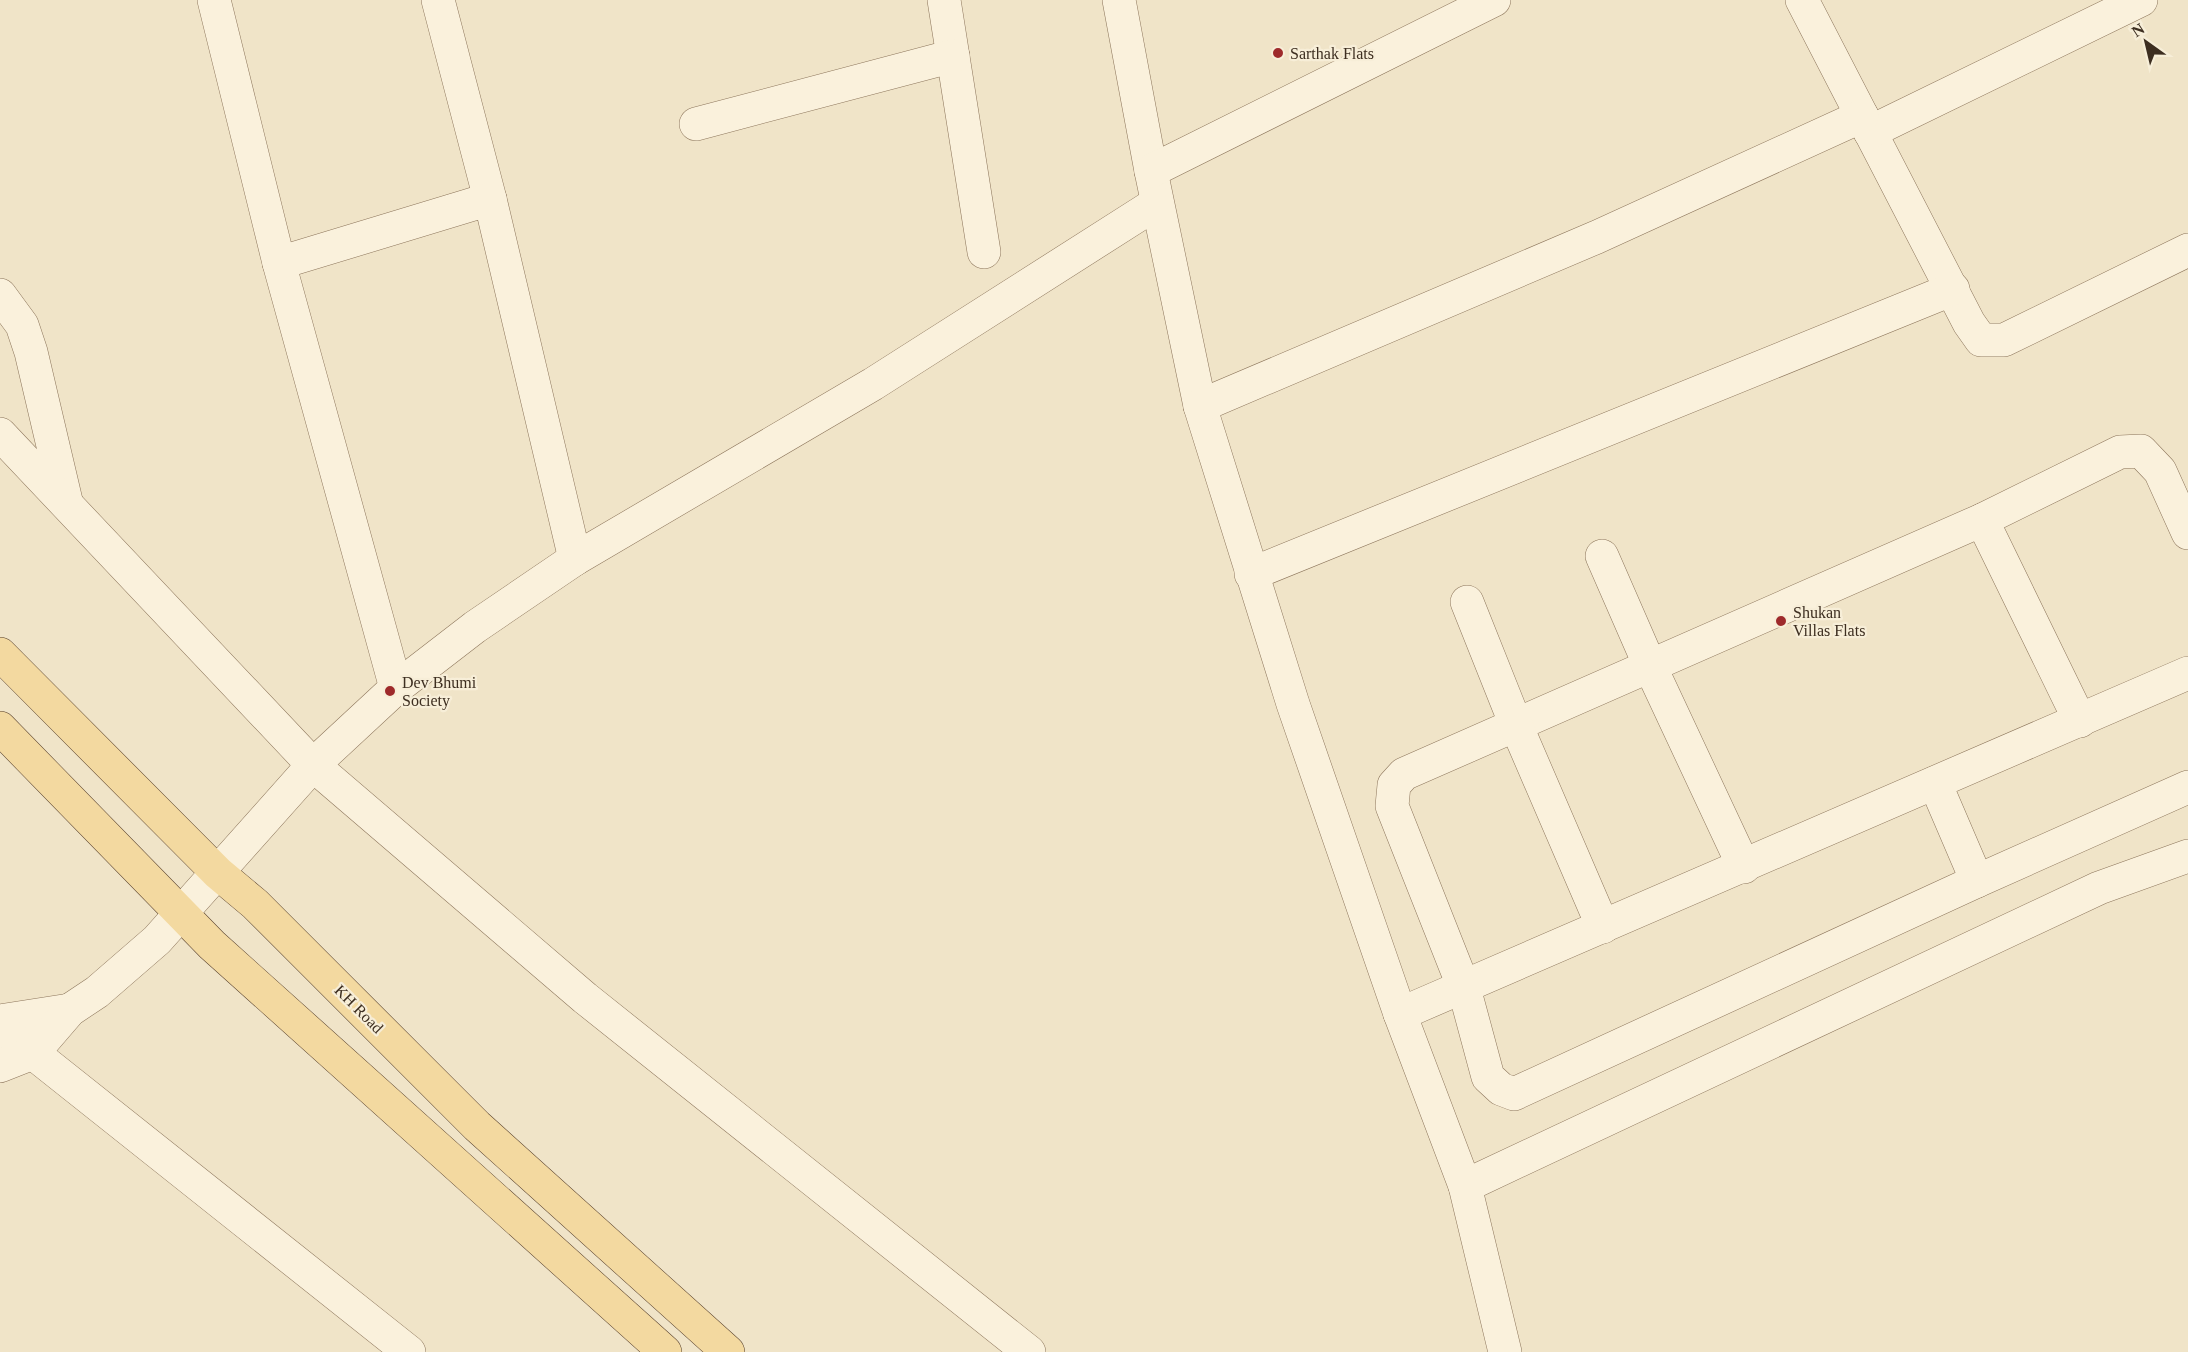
<svg xmlns="http://www.w3.org/2000/svg" width="2188" height="1352" viewBox="0 0 2188 1352" font-family="Georgia,serif">
	<rect width="100%" height="100%" fill="#f0e4c8"/>
	<g fill="none" stroke-linecap="round" stroke-linejoin="round">
		<defs>
			<g id="minor">
				<path d="M 214,0 L 279,263 L 396,688"/>
				<path d="M 438,0 L 490,199"/>
				<path d="M 944,0 L 984,252"/>
				<path d="M 1119,0 L 1151,171 L 1200,406 L 1293,704 L 1400,1014 L 1465,1186 L 1505,1352"/>
				<path d="M 1802,0 L 1969,323 L 1981,340 L 2004,340 L 2188,250"/>
				<path d="M 696,124 L 953,56"/>
				<path d="M 1870,132 L 2141,0"/>
				<path d="M 1151,171 L 1494,0"/>
				<path d="M 279,263 L 490,199 L 575,559"/>
				<path d="M 0,295 L 22,325 L 31,352 L 66,501"/>
				<path d="M 1200,406 L 1597,237 L 1862,116"/>
				<path d="M 0,434 L 313,765 L 585,998 L 1029,1352"/>
				<path d="M 1982,520 L 2080,721"/>
				<path d="M 2188,533 L 2160,471 L 2141,451 L 2120,452 L 1982,520 L 1404,774 L 1394,785 L 1392,806 L 1464,988 L 1488,1077 L 1501,1089 L 1514,1094 L 1977,881 L 2188,787"/>
				<path d="M 1602,556 L 1650,666 L 1744,867"/>
				<path d="M 1251,574 L 1953,289"/>
				<path d="M 1467,602 L 1516,725 L 1603,927"/>
				<path d="M 1935,783 L 1977,881"/>
				<path d="M 1400,1014 L 2188,673"/>
				<path d="M 0,1021 L 70,1010"/>
				<path d="M 0,1029 L 33,1053 L 409,1352"/>
				<path d="M 0,1066 L 33,1053 L 70,1010 L 97,992 L 157,940 L 313,765 L 396,688 L 475,627 L 575,559 L 873,384 L 1157,203"/>
				<path d="M 1465,1186 L 2099,888 L 2188,856"/>
			</g>
			<g id="major">
				<path d="M 0,654 L 218,873 L 255,904 L 477,1126 L 728,1352"/>
				<path d="M 0,728 L 212,945 L 665,1352"/>
			</g>
		</defs>
		<use href="#minor" stroke="#8d765c" stroke-width="34"/>
		<use href="#major" stroke="#5b4430" stroke-width="34"/>
		<use href="#minor" stroke="#faf1dc" stroke-width="33"/>
		<use href="#major" stroke="#f3d9a0" stroke-width="33"/>
	</g>
	<g fill="#9e2a2b" stroke="#f7eed8" stroke-width="2">
		<circle cx="1278" cy="53" r="6"/>
		<circle cx="1781" cy="621" r="6"/>
		<circle cx="390" cy="691" r="6"/>
	</g>
	<g text-anchor="middle" dominant-baseline="central" stroke-width="4.5" stroke-linejoin="round" paint-order="stroke">
		<g font-size="16" fill="#3d2e20" stroke="#f7eed8" text-anchor="start">
			<text x="1290" y="53">Sarthak Flats</text>
			<text x="1793" y="612">Shukan<tspan x="1793" dy="18">Villas Flats</tspan></text>
			<text x="402" y="682">Dev Bhumi<tspan x="402" dy="18">Society</tspan></text>
		</g>
		<g font-size="16" fill="#3d2e20" stroke="#f7eed8">
			<text transform="translate(359 1009) rotate(45)">KH Road</text>
		</g>
	</g>
	<g transform="translate(2146 42) rotate(326)" stroke="#f7eed8" stroke-width="4.5" paint-order="stroke">
	<path d="M0-4.5L10 22L0 15L-10 22Z" fill="#3d2e20"/>
	<text y="-9" font-size="16" font-weight="bold" text-anchor="middle" fill="#3d2e20">N</text>
	</g>
</svg>
